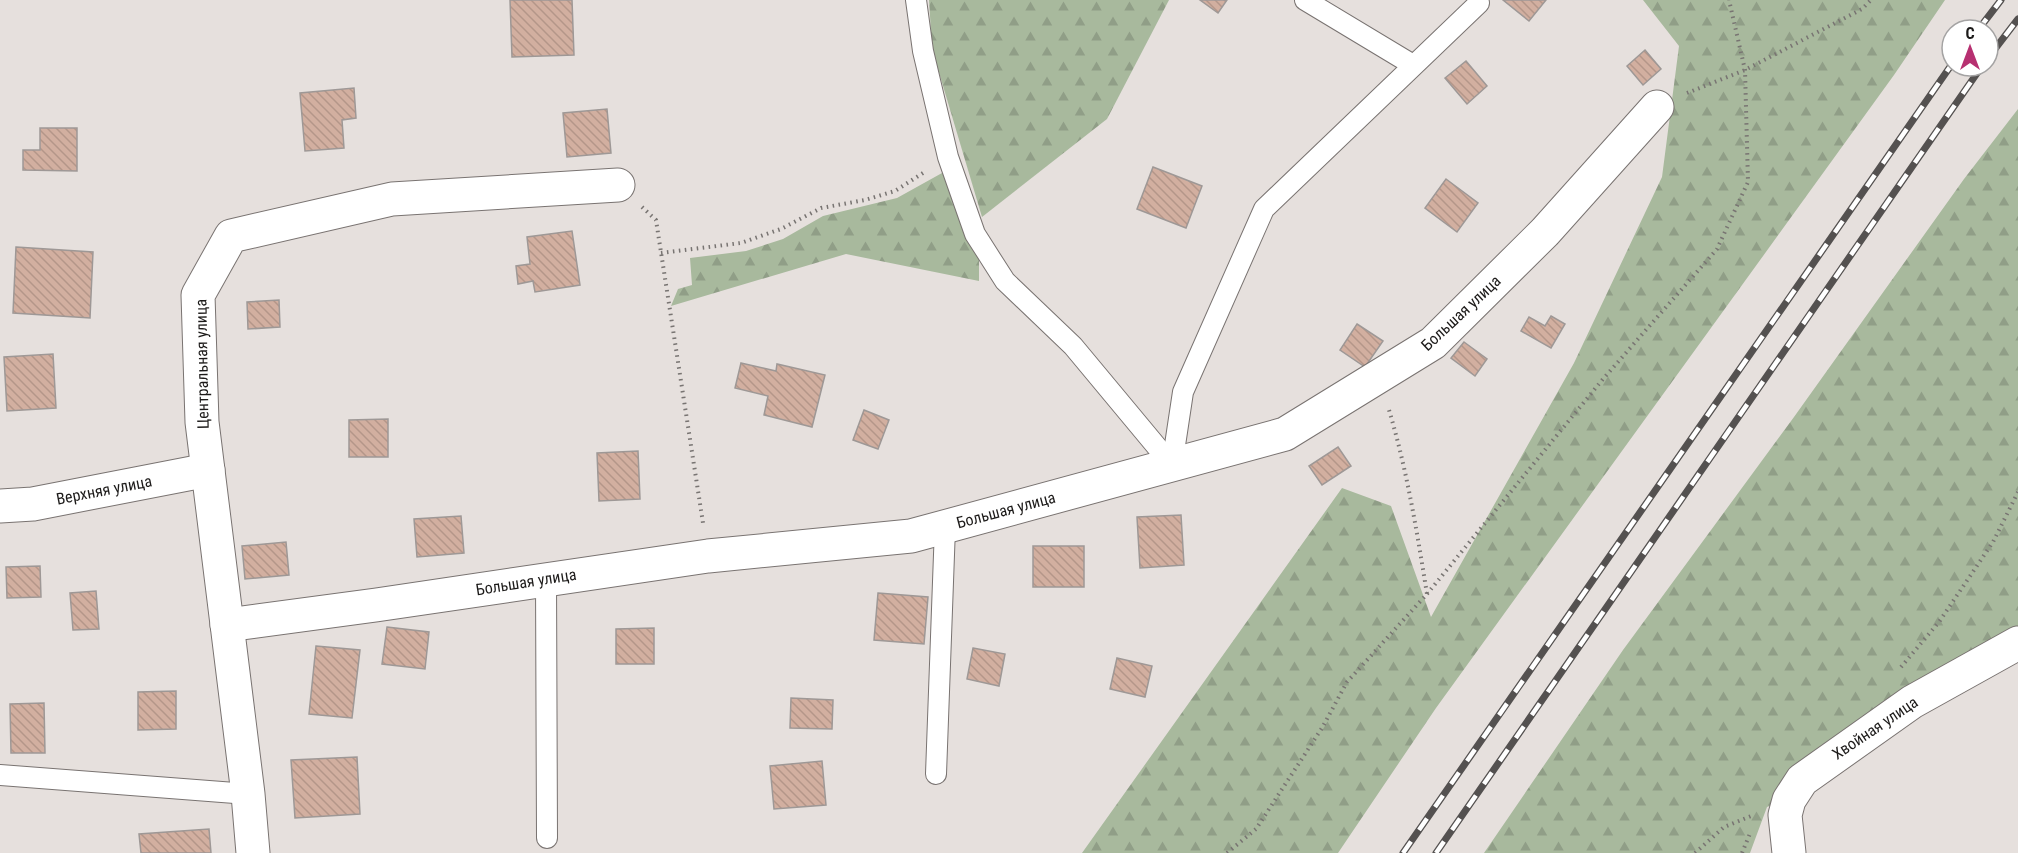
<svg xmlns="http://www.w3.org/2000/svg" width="2018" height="853" viewBox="0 0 2018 853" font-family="'Roboto Condensed',sans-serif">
	<defs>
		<pattern id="forest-firs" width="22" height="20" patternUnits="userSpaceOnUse" patternTransform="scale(1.5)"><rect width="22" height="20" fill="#a8b99d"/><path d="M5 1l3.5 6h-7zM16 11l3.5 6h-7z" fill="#909e87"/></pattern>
		<pattern id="building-back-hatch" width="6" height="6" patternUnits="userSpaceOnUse" patternTransform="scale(1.5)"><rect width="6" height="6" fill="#d2afa0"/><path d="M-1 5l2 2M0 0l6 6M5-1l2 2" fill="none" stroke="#b49689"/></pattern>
	</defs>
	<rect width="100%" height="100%" fill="#e6e0dd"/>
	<g fill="url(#forest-firs)">
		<path d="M 929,0 L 1169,0 L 1107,119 L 982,217 L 932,49 Z"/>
		<path d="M 1643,0 L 1945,0 L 1894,75 L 1436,708 L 1338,853 L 1082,853 L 1342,488 L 1391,506 L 1431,617 L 1574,363 L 1662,177 L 1679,46 Z"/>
		<path d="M 2018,109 L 2018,627 L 1775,804 L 1767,807 L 1750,853 L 1484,853 L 1623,650 L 1794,417 L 1964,179 Z"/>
		<path d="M 951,168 L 979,256 L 979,281 L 846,254 L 671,306 L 678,289 L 692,285 L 690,258 L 746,251 L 783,239 L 823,216 L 897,198 Z"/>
	</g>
	<g fill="url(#building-back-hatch)" stroke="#9e9896" stroke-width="1.5">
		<path d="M 510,0 L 572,0 L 574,55 L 512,57 Z"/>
		<path d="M 1200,0 L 1227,0 L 1218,13 Z"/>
		<path d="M 1503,0 L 1546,0 L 1529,21 Z"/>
		<path d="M 1645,50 L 1661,69 L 1643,85 L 1627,66 Z"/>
		<path d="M 1466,61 L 1487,86 L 1467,104 L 1445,78 Z"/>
		<path d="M 354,88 L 356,118 L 342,120 L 344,148 L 305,151 L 300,93 Z"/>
		<path d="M 607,109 L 611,153 L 567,157 L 563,113 Z"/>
		<path d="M 40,128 L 77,128 L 77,171 L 23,170 L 23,150 L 40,150 Z"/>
		<path d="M 1153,167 L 1202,186 L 1186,228 L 1137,209 Z"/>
		<path d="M 1446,179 L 1478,203 L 1457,232 L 1425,208 Z"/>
		<path d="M 572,231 L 580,285 L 535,292 L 533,281 L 518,284 L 516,266 L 530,264 L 527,237 Z"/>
		<path d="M 16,247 L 93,252 L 90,318 L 13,313 Z"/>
		<path d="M 279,300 L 280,327 L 248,329 L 247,302 Z"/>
		<path d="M 1551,316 L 1565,324 L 1551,348 L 1521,331 L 1529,317 L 1545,326 Z"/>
		<path d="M 1357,324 L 1383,341 L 1365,367 L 1340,350 Z"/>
		<path d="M 1464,342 L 1487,359 L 1475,376 L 1451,358 Z"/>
		<path d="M 53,354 L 56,408 L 7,411 L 4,357 Z"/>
		<path d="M 741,363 L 776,371 L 777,364 L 825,375 L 812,427 L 764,415 L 768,396 L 735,388 Z"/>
		<path d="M 864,410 L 889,420 L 878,449 L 853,440 Z"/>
		<path d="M 388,419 L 388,457 L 349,457 L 349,420 Z"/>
		<path d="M 1338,447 L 1351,466 L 1322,485 L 1309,466 Z"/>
		<path d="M 638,451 L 640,499 L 599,501 L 597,453 Z"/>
		<path d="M 1181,515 L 1184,565 L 1140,568 L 1137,517 Z"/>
		<path d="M 461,516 L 464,553 L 417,557 L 414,519 Z"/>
		<path d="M 286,542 L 289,575 L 245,579 L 242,546 Z"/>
		<rect x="1033" y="546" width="51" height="41"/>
		<path d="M 40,566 L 41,597 L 7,598 L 6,567 Z"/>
		<path d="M 96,591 L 99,629 L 73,630 L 70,593 Z"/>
		<path d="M 878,593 L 928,597 L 924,644 L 874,640 Z"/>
		<path d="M 387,627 L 429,632 L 425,669 L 382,664 Z"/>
		<path d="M 654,628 L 654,664 L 616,664 L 616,629 Z"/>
		<path d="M 316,646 L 360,650 L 352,718 L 309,714 Z"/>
		<path d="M 973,648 L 1005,654 L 999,686 L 967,679 Z"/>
		<path d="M 1117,658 L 1152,666 L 1145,697 L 1110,689 Z"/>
		<path d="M 176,691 L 176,729 L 138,730 L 138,692 Z"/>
		<path d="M 791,698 L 833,700 L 832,729 L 790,728 Z"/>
		<path d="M 44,703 L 45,753 L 11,753 L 10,704 Z"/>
		<path d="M 357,757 L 360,814 L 295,818 L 291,760 Z"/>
		<path d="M 822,761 L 826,805 L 774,809 L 770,766 Z"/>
		<path d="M 209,829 L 211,853 L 141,853 L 139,834 Z"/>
	</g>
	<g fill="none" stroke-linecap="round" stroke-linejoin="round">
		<defs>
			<g id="lane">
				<path d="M 916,0 L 923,51 L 948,157 L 975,234 L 1005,281 L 1073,346 L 1172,465"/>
				<path d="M 1305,0 L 1413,65"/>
				<path d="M 1172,465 L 1183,392 L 1264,209 L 1479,3"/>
				<path d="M 546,579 L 547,838"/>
				<path d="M 936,774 L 945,527"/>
				<path d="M 0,775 L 248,794"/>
			</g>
			<g id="street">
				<path d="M 0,506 L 33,504 L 208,470"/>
				<path d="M 227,625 L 376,605 L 708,556 L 911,536 L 1285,434 L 1433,343 L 1545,232 L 1657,107"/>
				<path d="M 253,853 L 248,794 L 202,422 L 198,295 L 231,236 L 392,199 L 618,185"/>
				<path d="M 1789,853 L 1785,815 L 1789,800 L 1802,780 L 1912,702 L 2018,643"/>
			</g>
		</defs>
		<use href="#lane" stroke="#797371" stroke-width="22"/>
		<use href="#street" stroke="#797371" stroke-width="35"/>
		<g stroke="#787472" stroke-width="4" stroke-dasharray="1.5 4.5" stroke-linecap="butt">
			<path d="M 1687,93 L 1745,70 L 1862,9 L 1871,0"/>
			<path d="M 642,207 L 656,220 L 703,523"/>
			<path d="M 661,253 L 741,243 L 781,229 L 821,208 L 865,200 L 895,191 L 923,173"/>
			<path d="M 1427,594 L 1603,379 L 1717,249 L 1748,182 L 1745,70 L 1729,0"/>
			<path d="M 1901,667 L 1939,622 L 1993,542 L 2018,492"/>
			<path d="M 1227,853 L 1256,829 L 1322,728 L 1347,682 L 1427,594 C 1417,532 1407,470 1389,410"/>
			<path d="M 1695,853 L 1724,827 L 1751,816"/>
			<path d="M 1742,853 L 1751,831"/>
		</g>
		<use href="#lane" stroke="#fff" stroke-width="20"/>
		<use href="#street" stroke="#fff" stroke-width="33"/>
		<defs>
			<g id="rail">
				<path d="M 1978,30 L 2001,0"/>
				<path d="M 1988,58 L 2018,19"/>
				<path d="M 1403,853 L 1952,64"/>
				<path d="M 1436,853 L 1982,66"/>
			</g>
		</defs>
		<use href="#rail" stroke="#545150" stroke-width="7"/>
		<use href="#rail" stroke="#fff" stroke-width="4.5" stroke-dasharray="14" stroke-linecap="butt"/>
	</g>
	<g text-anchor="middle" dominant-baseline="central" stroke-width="6" stroke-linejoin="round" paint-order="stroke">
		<g font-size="16" fill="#1c1a19" stroke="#fff">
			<text transform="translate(1461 313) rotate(-43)">Большая улица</text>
			<text transform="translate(202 364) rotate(-91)">Центральная улица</text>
			<text transform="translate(104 490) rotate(-11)">Верхняя улица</text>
			<text transform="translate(1006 510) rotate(-15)">Большая улица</text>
			<text transform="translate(526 582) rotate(-9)">Большая улица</text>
			<text transform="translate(1875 728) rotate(-34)">Хвойная улица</text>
		</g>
	</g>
	<g transform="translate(1970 48)"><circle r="28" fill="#ffffff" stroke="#a4a3a3" stroke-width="1.5"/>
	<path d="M0-4.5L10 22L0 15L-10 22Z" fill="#b73071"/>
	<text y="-9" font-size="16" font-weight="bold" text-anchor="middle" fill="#1c1a19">С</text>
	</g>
</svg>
